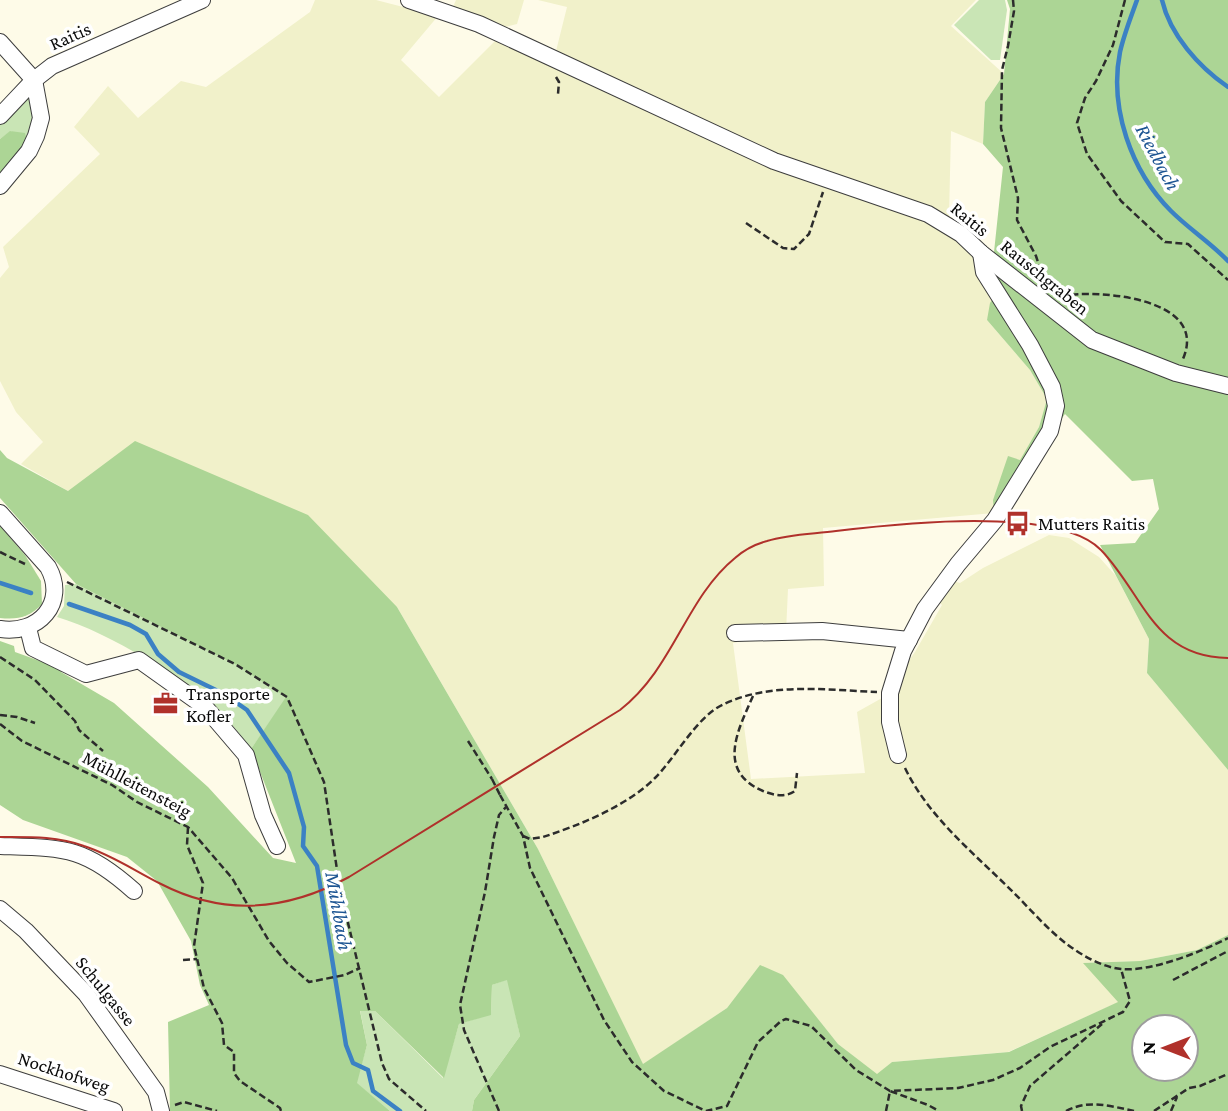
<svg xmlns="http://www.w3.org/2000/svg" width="1228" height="1111" viewBox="0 0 1228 1111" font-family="'Crimson Pro',serif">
	<rect width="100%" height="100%" fill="#fefbe8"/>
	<g fill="#f1f1ca">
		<path d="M 315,0 L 376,0 L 438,16 L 401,60 L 439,97 L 497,39 L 553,63 L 567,7 L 538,0 L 976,0 L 951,26 L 1004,74 L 985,102 L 983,144 L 951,131 L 949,216 L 944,230 L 965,247 L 1001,288 L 987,320 L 1030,370 L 1047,399 L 1039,427 L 1020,460 L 1008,457 L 994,513 L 823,528 L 824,586 L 788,589 L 786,632 L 733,643 L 751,779 L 865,773 L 857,712 L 882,698 L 915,652 L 942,605 L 939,602 L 953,581 L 960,583 L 983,568 L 1049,535 L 1069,538 L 1099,557 L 1116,576 L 1149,639 L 1147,673 L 1228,770 L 1228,935 L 1197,950 L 1140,961 L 1084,963 L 1119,1002 L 1008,1052 L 892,1062 L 877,1075 L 838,1044 L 783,976 L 760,966 L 727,1008 L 643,1065 L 538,849 L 397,607 L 68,491 L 21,464 L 43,442 L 16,412 L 0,381 L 0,278 L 9,267 L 3,247 L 100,154 L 74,127 L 108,86 L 138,118 L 181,81 L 206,87 L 310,12 Z"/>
		<path d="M 456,0 L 524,0 L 517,24 L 501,28 L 453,7 Z"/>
	</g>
	<g fill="#c9e5b5">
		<path d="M 979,0 L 1005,0 L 1007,10 L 1000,60 L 991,60 L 954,25 Z"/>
		<path d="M 15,90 L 34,99 L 38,119 L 28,146 L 11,131 L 0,139 L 0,108 Z"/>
		<path d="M 76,584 L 236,665 L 287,697 L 251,749 C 242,738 234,725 223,716 C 180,677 113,634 57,617 L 64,606 L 65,585 Z"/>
		<path d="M 508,979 L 520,1036 L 474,1100 L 472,1111 L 390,1111 L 356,1083 L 367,1045 L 360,1010 L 375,1011 L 443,1078 L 459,1024 L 491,1014 L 492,985 Z"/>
	</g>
	<g fill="#acd595" fill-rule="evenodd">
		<path d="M 1007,0 L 1228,0 L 1228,770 L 1147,673 L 1149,639 L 1100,545 L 1135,543 L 1159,509 L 1153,479 L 1132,481 L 1065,414 L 994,513 L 993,500 L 1008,456 L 1020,460 L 1039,427 L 1047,399 L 1030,370 L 987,320 L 990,303 L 1001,288 L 992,271 L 1003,167 L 983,144 L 985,102 L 1004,74 L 1010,9 Z"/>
		<path d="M 10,131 L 25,133 L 28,146 L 0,181 L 0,139 Z"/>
		<path d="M 135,441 L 308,515 L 397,607 L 538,849 L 643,1064 L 727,1008 L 760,965 L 783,975 L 838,1044 L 877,1074 L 892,1062 L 1009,1052 L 1118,1002 L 1083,963 L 1140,961 L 1197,950 L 1228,935 L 1228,1111 L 472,1111 L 474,1100 L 520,1036 L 507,980 L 492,985 L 491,1015 L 459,1024 L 444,1078 L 375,1011 L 360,1011 L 367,1045 L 357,1083 L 390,1111 L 170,1111 L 168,1022 L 209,1005 L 200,985 L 191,941 L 157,881 L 127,857 L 23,820 L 0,805 L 0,641 L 14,646 L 15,652 L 62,669 L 61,672 L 114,703 L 208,787 L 273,858 L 296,863 L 251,749 L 286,697 L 236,665 L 76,584 L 0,498 L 0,450 L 7,458 L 68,491 ZM 1144,1027 L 1186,1027 L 1186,1069 L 1144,1069 Z"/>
		<path d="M 0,526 L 25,555 L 41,581 L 42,604 C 30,617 18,620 0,618 Z"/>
	</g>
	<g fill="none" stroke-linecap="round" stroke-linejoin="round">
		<g stroke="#3b81c4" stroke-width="4.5">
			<path d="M 1137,0 C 1131,17 1124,34 1120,52 C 1109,108 1131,171 1171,211 C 1189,229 1211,243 1228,261"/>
			<path d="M 1162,0 C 1170,35 1199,67 1228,87"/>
			<path d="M 0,583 L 31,593"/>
			<path d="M 69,604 L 130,625 L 146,634 L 158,654 L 179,672 L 224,694 L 247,710 L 289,773 L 304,827 L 303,846 L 317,866 L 346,1045 L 353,1063 L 368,1070 L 373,1091 L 400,1111"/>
		</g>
		<defs>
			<g id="minor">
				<path d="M 409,0 L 479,24 L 774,161 L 928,214 L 961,234 L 981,253 L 1092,340 L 1176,373 L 1228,386"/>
				<path d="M 0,42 L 34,80 L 41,118 L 36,136 L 29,151 L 0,186"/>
				<path d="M 0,116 L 34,80 L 52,66 L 202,0"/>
				<path d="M 0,513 L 48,567 C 68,603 38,635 0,629"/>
				<path d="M 28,628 L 33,648 L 86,674 L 139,660 L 205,707 L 246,755 L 263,815 L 277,846"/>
				<path d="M 735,633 L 822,631 L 909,640"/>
				<path d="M 898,755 L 890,722 L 890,693 L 903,651 L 925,609 L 958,564 L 995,520 L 1050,431 L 1056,406 L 1052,387 L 1030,345 L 984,272 L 981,253"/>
				<path d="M 0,846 C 64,848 84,846 134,891"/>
				<path d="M 0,909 L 26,931 L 86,994 L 156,1092 L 161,1111"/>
				<path d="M 0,1074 L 114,1111"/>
			</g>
		</defs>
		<use href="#minor" stroke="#3d3d3d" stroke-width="18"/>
		<g stroke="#2c2c2c" stroke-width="2.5" stroke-dasharray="7 3.5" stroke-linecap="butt">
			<path d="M 1013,0 L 1014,11 L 1008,46 L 1002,70 L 1001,128 L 1018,198 L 1017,220 L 1036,256 L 1044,281 L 1042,284"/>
			<path d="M 1125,0 L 1113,45 L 1096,81 L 1085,98 L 1077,123 L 1087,154 L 1121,201 L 1165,242 L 1188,244 L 1228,280"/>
			<path d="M 556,77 L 559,82 L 558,94"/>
			<path d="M 746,223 L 783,248 L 794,249 L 809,234 L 823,192"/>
			<path d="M 1061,296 C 1099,289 1212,298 1182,361"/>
			<path d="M 0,552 L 25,564"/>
			<path d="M 67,582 L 235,664 L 287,697 L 324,782 L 340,890 L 382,1063 L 389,1079 L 426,1111"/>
			<path d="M 0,657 L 35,680 L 75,721 L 79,730 L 103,751"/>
			<path d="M 753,696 C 738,730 716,771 763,791 C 773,795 785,798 795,791 L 797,773"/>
			<path d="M 0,715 L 17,717 L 35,723"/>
			<path d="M 0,724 L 22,741 L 112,785 L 137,802 L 188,827 L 232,878 L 269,941 L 287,963 L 309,982 L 345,975 L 360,968"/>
			<path d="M 468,741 L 492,779"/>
			<path d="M 905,768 C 929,818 975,854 1014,893 C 1031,910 1048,930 1068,945 C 1083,956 1102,967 1121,969 C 1151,972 1201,952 1228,938"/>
			<path d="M 500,795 L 523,836 L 530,868 L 604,1020 L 632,1062 L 664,1091 L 706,1111 L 727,1106 L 758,1042 L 781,1021 L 786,1019 L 811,1026 L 856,1070 L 890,1091 L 958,1088 L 993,1080 L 1020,1068 L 1050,1047 L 1123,1012 L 1130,1001 L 1121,969"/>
			<path d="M 188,827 L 187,845 L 203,883 L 194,946 L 204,988 L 222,1023 L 224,1045 L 234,1052 L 234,1073 L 240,1081 L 280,1108 L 281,1111"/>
			<path d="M 523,836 L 530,839 L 543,837 C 580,825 627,806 655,778 C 676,757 697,716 724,704 C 771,682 827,690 877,692"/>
			<path d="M 183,960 L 197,959"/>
			<path d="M 1173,980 L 1228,951"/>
			<path d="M 175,1105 L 184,1102 L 217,1111"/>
			<path d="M 499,1111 L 464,1030 L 460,1005 L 485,892 L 494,837 L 499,815 L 506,807"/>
			<path d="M 886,1111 L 890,1091 L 928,1105 L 939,1111"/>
			<path d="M 1022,1111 L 1021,1106 L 1030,1086 L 1102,1024"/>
			<path d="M 1066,1111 C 1089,1099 1110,1106 1134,1111"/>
			<path d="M 1154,1111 L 1189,1088 L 1200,1086 L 1228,1074"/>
			<path d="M 1171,1111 L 1177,1097"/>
		</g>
		<use href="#minor" stroke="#fff" stroke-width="16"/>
		<path stroke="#b0312b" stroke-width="2" d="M 0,837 C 29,837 57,836 84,846 C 112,855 135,871 161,884 C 225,917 287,911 349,877 L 620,710 C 674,668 685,599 735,558 C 744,550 756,544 767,541 C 789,534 813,534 836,531 C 895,524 1057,505 1101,550 C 1144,595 1153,657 1228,658"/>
		<path stroke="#2c2c2c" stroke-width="2.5" stroke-dasharray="7 3.5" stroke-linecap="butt" d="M 492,779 L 500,795"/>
	</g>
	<defs>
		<symbol id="bus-bare" viewBox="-9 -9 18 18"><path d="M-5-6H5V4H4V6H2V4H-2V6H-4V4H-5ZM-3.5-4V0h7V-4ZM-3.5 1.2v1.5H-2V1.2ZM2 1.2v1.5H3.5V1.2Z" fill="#b0312b" stroke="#fff" stroke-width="2.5" paint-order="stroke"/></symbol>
		<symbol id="office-bare" viewBox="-9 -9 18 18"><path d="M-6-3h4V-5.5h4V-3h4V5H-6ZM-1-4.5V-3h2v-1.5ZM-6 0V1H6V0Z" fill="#b0312b" stroke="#fff" stroke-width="2.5" paint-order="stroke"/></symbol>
	</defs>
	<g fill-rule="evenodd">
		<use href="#bus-bare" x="1000" y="506" width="35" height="35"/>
		<use href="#office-bare" x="148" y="686" width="35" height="35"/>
	</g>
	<g text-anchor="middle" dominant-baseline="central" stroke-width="7" stroke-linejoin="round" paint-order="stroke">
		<g font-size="19" fill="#0a0a0a" stroke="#fff">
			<text transform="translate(70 36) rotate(-24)">Raitis</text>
			<text transform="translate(970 219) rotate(39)">Raitis</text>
			<text transform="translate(1045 277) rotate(39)">Rauschgraben</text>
			<text transform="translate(137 784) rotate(28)">Mühlleitensteig</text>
			<text transform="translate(106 991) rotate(51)">Schulgasse</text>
			<text transform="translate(64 1072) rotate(18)">Nockhofweg</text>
		</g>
		<g font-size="19" fill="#0a0a0a" stroke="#fff" text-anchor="start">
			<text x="1038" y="523">Mutters Raitis</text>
			<text x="186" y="693">Transporte<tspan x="186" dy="22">Kofler</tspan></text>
		</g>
		<g font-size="21" font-style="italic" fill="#1c5492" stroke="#fff">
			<text transform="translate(1158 157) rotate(62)">Riedbach</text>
			<text transform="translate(339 911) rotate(80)">Mühlbach</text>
		</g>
	</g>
	<g transform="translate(1165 1048) rotate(270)"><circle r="33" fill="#ffffff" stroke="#9d9d9d" stroke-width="2"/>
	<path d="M0-5L12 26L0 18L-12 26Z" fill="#b0312b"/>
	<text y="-10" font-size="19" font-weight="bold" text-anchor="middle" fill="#0a0a0a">N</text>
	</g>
</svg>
